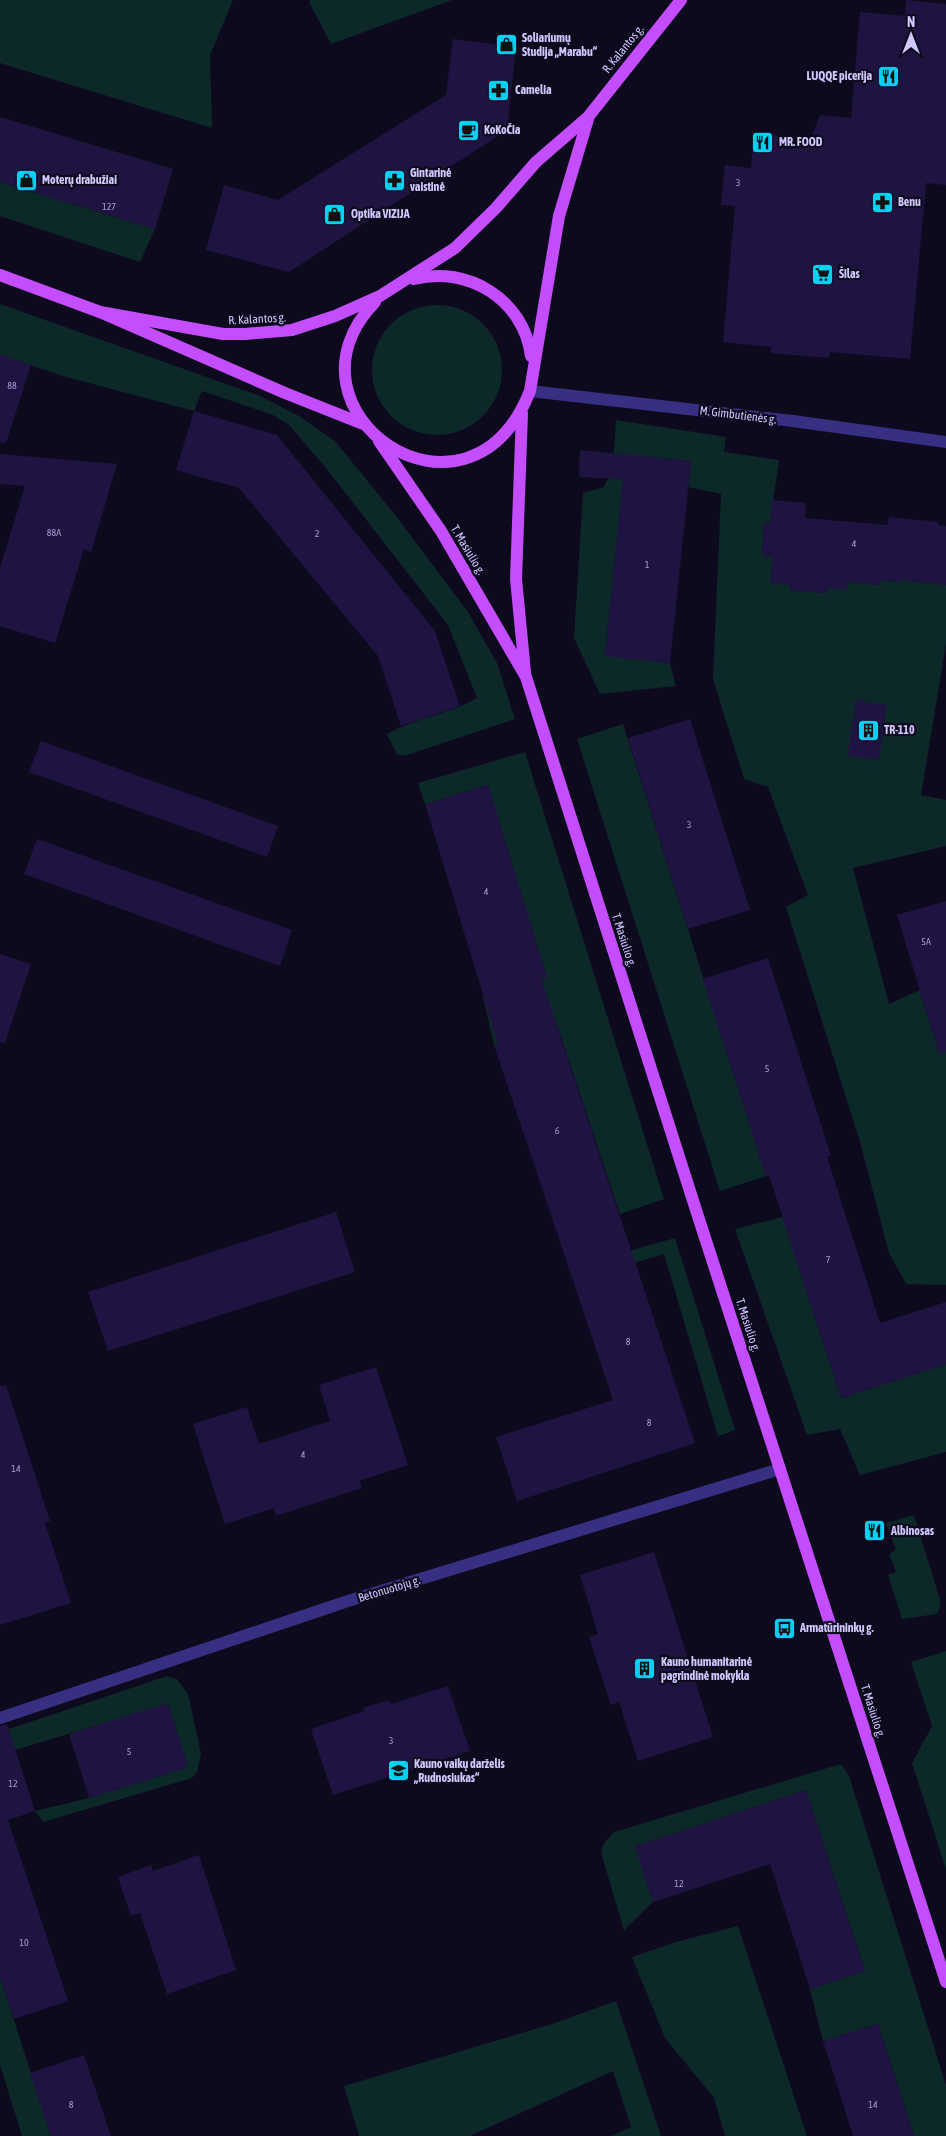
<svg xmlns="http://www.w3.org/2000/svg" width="946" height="2136" viewBox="0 0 946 2136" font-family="'Asap Condensed',sans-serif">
	<rect width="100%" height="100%" fill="#0e0a1e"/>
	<g fill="#0c2828">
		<path d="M 0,0 L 233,0 L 210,55 L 212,128 L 0,63 Z"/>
		<path d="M 310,0 L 452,0 L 331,44 L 309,2 Z"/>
		<path d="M 0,182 L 155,229 L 140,262 L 0,216 Z"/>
		<path d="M 0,304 L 260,396 L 299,416 L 335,441 L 396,516 L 468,612 L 497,663 L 515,719 L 407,755 L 397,755 L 387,734 C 415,718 449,714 477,698 L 448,625 L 326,468 L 289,425 L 273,415 L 202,391 L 194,411 L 63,376 L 0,355 Z"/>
		<circle cx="437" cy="370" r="65"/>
		<path d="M 616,420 L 726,437 L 724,452 L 779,460 L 770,523 L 764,523 L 762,555 L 773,557 L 771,583 L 790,585 L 790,590 L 826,593 L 827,588 L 846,589 L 847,582 L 881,585 L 881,580 L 899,582 L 899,579 L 946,585 L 946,644 L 921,795 L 946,800 L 946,846 L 853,868 L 889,1004 L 920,990 L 932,1031 L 946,1027 L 946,1285 L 906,1284 L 889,1253 L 860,1142 L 786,907 L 808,895 L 768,787 L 744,779 L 713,679 L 721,494 L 688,487 L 691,461 L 626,455 L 605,655 L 670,663 L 676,686 L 600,694 L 574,638 L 583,493 L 604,487 L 613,467 Z"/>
		<path d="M 623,724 L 766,1176 L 720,1191 L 577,739 Z"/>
		<path d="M 525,752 L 664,1199 L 620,1214 L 557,1025 L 494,1045 L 483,996 L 546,977 L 488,785 L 425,804 L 418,783 Z"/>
		<path d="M 783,1217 L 841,1398 L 946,1364 L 946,1452 L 860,1475 L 840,1429 L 807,1435 L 735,1229 Z"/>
		<path d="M 675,1238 L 735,1430 L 718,1436 L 664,1254 L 574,1281 L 568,1268 Z"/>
		<path d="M 914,1515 L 940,1600 L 940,1607 L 937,1614 L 902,1619 L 888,1575 L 896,1572 L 889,1554 L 896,1550 L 886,1523 Z"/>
		<path d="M 946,1651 L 946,1869 L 912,1763 L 932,1726 L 911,1662 Z"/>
		<path d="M 167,1676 L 177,1679 L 188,1694 L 201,1754 L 197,1772 L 192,1778 L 43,1822 L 35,1811 L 89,1798 L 188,1767 L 168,1704 L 15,1750 L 0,1732 Z"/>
		<path d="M 841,1764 L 849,1776 L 946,2085 L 946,2136 L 914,2136 L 878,2024 L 823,2041 L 810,1989 L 865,1971 L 806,1790 L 636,1846 L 653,1902 L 624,1930 L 601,1853 L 604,1843 L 614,1832 Z"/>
		<path d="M 738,1926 L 807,2136 L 725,2136 L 714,2098 L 665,2038 L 632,1957 L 676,1942 Z"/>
		<path d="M 0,1976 L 51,2136 L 22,2136 L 0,2065 Z"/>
		<path d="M 616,2001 L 661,2136 L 611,2136 L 631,2127 L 613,2071 L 470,2136 L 359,2136 L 344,2086 L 552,2024 Z"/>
	</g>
	<g fill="#1f1441">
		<path d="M 906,0 L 946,4 L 946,185 L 926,183 L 910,359 L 830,352 L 829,358 L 771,353 L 771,347 L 723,342 L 735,206 L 721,205 L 725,165 L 751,168 L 754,133 L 811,138 L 820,115 L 851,118 L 860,12 L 905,16 Z"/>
		<path d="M 453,39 L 516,47 L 507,130 L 289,272 L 206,250 L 224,185 L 278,200 L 446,95 Z"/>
		<path d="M 0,117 L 173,169 L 155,229 L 0,182 Z"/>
		<path d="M 0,355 L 31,365 L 6,443 L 0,442 Z"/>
		<path d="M 194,411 L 277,435 L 435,631 L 460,706 L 401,726 L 378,656 L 239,488 L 176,470 Z"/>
		<path d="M 580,450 L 691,461 L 670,663 L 605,656 L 623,479 L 579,477 Z"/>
		<path d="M 0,454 L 117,464 L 91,552 L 84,549 L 55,643 L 0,626 L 0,568 L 25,486 L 0,484 Z"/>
		<path d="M 772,500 L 806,503 L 805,518 L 888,525 L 889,517 L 938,522 L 938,525 L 946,526 L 946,585 L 899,580 L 899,582 L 881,580 L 881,585 L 847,582 L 847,590 L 827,588 L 826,593 L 790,590 L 790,585 L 770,583 L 773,557 L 762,556 L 764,523 L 770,523 Z"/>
		<path d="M 856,700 L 887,705 L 879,760 L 848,756 Z"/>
		<path d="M 690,719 L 750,910 L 688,929 L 628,738 Z"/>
		<path d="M 41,741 L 278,826 L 267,857 L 29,772 Z"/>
		<path d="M 488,785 L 547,977 L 541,978 L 695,1443 L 517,1501 L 496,1437 L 613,1400 L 494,1045 L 498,1044 L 425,804 Z"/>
		<path d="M 37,839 L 292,930 L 280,966 L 24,874 Z"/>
		<path d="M 946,901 L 946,1052 L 939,1053 L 897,915 Z"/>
		<path d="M 0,954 L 31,964 L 5,1043 L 0,1042 Z"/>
		<path d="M 768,958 L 831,1156 L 827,1157 L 880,1323 L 946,1302 L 946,1364 L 841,1398 L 769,1175 L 766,1176 L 703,979 Z"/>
		<path d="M 336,1212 L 355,1272 L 108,1351 L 88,1292 Z"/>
		<path d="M 376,1367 L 408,1465 L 359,1481 L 362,1488 L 276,1516 L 274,1508 L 225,1524 L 193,1424 L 247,1407 L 259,1444 L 330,1421 L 319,1385 Z"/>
		<path d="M 6,1385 L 50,1521 L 45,1523 L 71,1603 L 0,1625 L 0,1386 Z"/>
		<path d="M 654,1552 L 713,1737 L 638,1761 L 619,1702 L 611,1705 L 589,1637 L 598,1634 L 580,1575 Z"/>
		<path d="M 448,1686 L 470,1751 L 333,1795 L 311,1729 L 364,1711 L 363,1708 L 389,1700 L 391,1704 Z"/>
		<path d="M 168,1703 L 188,1767 L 89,1798 L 69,1734 Z"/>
		<path d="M 7,1724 L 35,1811 L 8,1820 L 68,2001 L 14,2019 L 0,1976 L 0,1726 Z"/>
		<path d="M 806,1790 L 865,1971 L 810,1989 L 770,1864 L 653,1902 L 635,1846 Z"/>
		<path d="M 199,1855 L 236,1970 L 167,1994 L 140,1913 L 131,1916 L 118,1877 L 151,1865 L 153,1871 Z"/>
		<path d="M 878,2024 L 914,2136 L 853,2136 L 833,2072 L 823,2041 Z"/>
		<path d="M 84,2055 L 111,2136 L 51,2136 L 30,2073 Z"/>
	</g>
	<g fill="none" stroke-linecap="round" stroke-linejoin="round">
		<g stroke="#373082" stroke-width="12">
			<path d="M 530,391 L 793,421 L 946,442"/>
			<path d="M 0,1718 L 345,1602 L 780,1469"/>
		</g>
		<g stroke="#c44eff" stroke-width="12">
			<path d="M 0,275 L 100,312 L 285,393 L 363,424"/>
			<path d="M 414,279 C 468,265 524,300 531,356"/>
			<path d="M 375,302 C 270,411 468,548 530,391 L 559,216 L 588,119"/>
			<path d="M 100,312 L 223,334 L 245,334 L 292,330 L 335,316 L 380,296 L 455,248 L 496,208 L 536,162 L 588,117 L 681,0"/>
			<path d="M 522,413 L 516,579 L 525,672"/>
			<path d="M 379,441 L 441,531 L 526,677 L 696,1210 L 946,1982"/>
		</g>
	</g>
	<defs>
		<symbol id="shop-square" viewBox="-11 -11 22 22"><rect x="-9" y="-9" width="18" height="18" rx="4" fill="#00d0f2" stroke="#0e0a1e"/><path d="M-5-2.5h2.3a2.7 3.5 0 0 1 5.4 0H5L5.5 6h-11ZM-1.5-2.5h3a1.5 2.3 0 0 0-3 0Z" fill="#111"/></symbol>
		<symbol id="restaurant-square" viewBox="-11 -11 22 22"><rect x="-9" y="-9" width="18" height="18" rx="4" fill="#00d0f2" stroke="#0e0a1e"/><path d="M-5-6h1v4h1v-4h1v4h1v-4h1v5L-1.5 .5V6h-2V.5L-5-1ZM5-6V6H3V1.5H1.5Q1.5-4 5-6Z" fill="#111"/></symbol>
		<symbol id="pharmacy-square" viewBox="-11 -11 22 22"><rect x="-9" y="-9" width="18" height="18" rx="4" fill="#00d0f2" stroke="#0e0a1e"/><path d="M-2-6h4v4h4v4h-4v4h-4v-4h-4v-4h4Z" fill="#111"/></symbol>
		<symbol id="cafe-square" viewBox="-11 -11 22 22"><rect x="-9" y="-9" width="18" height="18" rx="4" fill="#00d0f2" stroke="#0e0a1e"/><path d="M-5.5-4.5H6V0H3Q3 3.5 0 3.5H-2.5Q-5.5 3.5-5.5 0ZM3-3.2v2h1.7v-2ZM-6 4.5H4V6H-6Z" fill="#111"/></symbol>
		<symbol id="supermarket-square" viewBox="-11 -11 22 22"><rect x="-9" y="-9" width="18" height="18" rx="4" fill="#00d0f2" stroke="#0e0a1e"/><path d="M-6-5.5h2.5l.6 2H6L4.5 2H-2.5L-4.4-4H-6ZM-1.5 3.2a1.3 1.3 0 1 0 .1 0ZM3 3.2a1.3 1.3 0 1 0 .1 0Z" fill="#111"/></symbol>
		<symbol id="building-square" viewBox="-11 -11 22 22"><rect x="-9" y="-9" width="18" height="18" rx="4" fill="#00d0f2" stroke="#0e0a1e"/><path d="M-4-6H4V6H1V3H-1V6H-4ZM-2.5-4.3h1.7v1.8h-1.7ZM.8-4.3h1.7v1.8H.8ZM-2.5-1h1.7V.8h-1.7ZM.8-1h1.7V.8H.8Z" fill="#111"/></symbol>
		<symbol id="bus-square" viewBox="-11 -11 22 22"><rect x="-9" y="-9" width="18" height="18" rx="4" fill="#00d0f2" stroke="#0e0a1e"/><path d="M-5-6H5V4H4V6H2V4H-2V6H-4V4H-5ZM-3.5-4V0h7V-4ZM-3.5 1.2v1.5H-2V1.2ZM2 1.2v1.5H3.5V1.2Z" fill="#111"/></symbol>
		<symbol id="school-square" viewBox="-11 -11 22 22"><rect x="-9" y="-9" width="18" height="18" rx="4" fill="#00d0f2" stroke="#0e0a1e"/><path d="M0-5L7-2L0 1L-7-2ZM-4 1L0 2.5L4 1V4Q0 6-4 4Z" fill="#111"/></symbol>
	</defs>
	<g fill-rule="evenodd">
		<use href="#shop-square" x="494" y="32" width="25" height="25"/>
		<use href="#restaurant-square" x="876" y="64" width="25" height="25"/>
		<use href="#pharmacy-square" x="486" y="78" width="25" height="25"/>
		<use href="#cafe-square" x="456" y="118" width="25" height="25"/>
		<use href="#restaurant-square" x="750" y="130" width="25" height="25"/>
		<use href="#shop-square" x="14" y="168" width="25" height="25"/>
		<use href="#pharmacy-square" x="382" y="168" width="25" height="25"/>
		<use href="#pharmacy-square" x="870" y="190" width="25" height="25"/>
		<use href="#shop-square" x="322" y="202" width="25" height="25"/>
		<use href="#supermarket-square" x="810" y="262" width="25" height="25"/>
		<use href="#building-square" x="856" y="718" width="25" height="25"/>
		<use href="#restaurant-square" x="862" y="1518" width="25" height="25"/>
		<use href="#bus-square" x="772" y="1616" width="25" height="25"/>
		<use href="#building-square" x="632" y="1656" width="25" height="25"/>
		<use href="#school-square" x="386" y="1758" width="25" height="25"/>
	</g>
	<g text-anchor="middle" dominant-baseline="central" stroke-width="4.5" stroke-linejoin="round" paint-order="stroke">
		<g font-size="10" fill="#a49ad0">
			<text x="738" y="182">3</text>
			<text x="109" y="206">127</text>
			<text x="12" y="385">88</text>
			<text x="54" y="532">88A</text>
			<text x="317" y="533">2</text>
			<text x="854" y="543">4</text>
			<text x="647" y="564">1</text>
			<text x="689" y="824">3</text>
			<text x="486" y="891">4</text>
			<text x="926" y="941">5A</text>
			<text x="767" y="1068">5</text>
			<text x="557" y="1130">6</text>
			<text x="828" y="1259">7</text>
			<text x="628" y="1341">8</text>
			<text x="649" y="1422">8</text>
			<text x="303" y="1454">4</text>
			<text x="16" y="1468">14</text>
			<text x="391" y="1740">3</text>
			<text x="129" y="1751">5</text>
			<text x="13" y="1783">12</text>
			<text x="679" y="1883">12</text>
			<text x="24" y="1942">10</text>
			<text x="71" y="2104">8</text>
			<text x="873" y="2104">14</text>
		</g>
		<g font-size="12" font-weight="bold" fill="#d0c7ff" stroke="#0e0a1e" text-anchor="start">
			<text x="522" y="38">Soliariumų<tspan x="522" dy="14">Studija „Marabu“</tspan></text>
			<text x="872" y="76" text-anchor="end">LUQQE picerija</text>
			<text x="515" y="90">Camelia</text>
			<text x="484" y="130">KoKoČia</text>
			<text x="779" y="142">MR. FOOD</text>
			<text x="410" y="173">Gintarinė<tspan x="410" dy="14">vaistinė</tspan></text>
			<text x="42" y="180">Moterų drabužiai</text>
			<text x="898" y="202">Benu</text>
			<text x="351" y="214">Optika VIZIJA</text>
			<text x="839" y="274">Šilas</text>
			<text x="884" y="730">TR-110</text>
			<text x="891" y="1531">Albinosas</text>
			<text x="800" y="1628">Armatūrininkų g.</text>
			<text x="661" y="1662">Kauno humanitarinė<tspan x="661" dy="14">pagrindinė mokykla</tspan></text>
			<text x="414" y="1764">Kauno vaikų darželis<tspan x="414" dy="14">„Rudnosiukas“</tspan></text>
		</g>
		<g font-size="12" fill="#d0c7ff" stroke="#0e0a1e">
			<text transform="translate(623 49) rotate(-51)">R. Kalantos g.</text>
			<text transform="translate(257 319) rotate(-3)">R. Kalantos g.</text>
			<text transform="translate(738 415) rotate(7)">M. Gimbutienės g.</text>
			<text transform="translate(468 550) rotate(59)">T. Masiulio g.</text>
			<text transform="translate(624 940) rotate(72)">T. Masiulio g.</text>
			<text transform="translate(748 1325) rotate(72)">T. Masiulio g.</text>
			<text transform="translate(389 1589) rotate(-17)">Betonuotojų g.</text>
			<text transform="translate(873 1711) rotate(72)">T. Masiulio g.</text>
		</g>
	</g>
	<g transform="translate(911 35)" stroke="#0e0a1e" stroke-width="4" paint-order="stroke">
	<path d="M0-4L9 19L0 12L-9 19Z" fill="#d0c7ff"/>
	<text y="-8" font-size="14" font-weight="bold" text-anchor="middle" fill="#d0c7ff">N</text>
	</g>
</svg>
